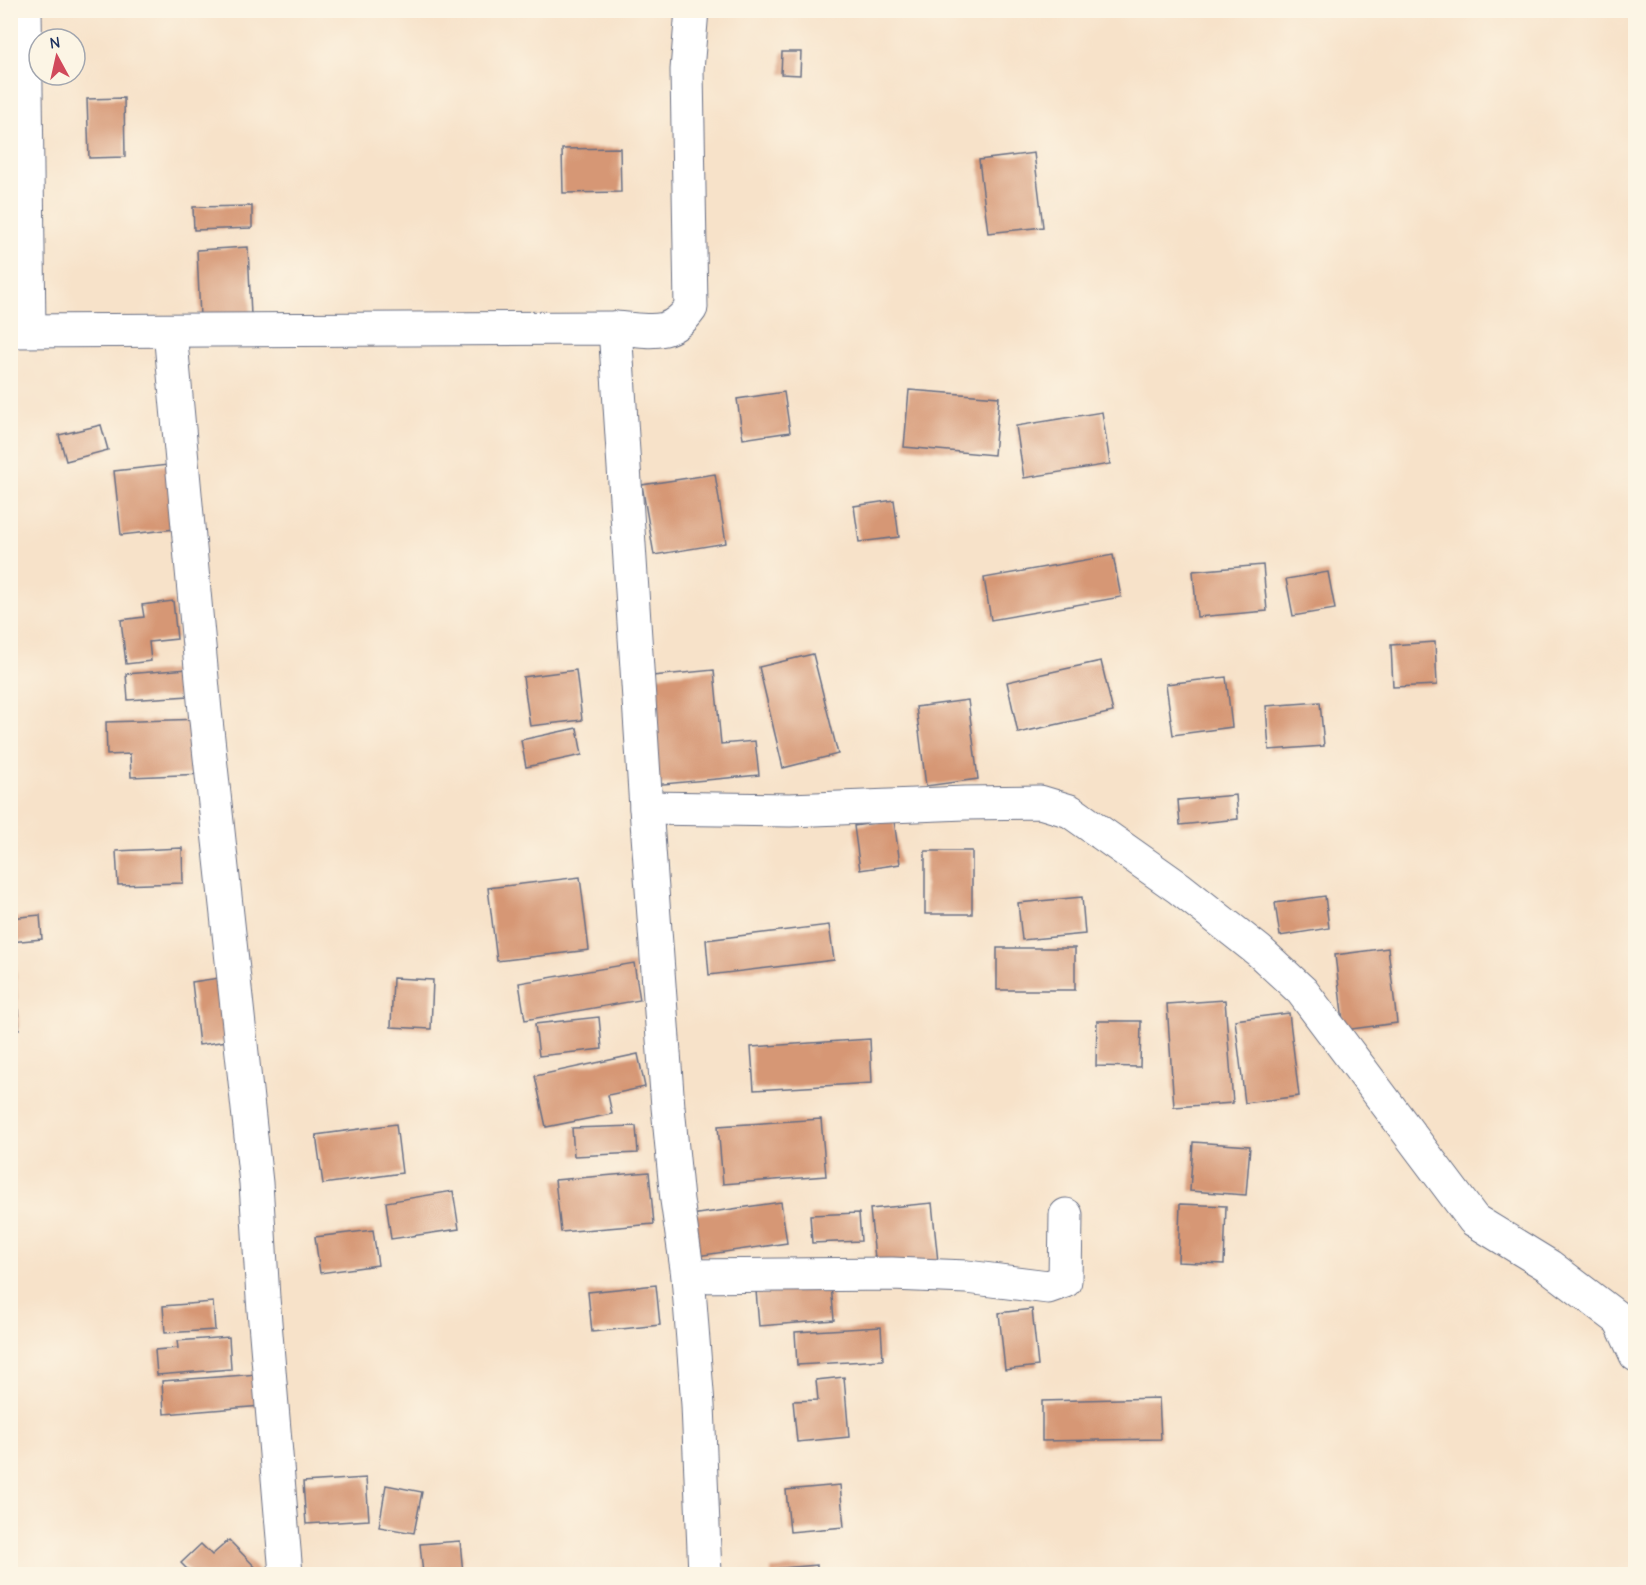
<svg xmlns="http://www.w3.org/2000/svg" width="1646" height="1585" viewBox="0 0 1646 1585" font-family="'Comic Neue',sans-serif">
	<rect width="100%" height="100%" fill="#fcf5e5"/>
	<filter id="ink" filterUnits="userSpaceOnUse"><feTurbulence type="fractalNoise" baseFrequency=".0167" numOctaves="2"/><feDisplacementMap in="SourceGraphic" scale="12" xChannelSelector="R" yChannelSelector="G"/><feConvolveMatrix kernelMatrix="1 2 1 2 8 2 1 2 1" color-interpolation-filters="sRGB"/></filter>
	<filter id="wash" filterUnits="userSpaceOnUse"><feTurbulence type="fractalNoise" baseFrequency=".008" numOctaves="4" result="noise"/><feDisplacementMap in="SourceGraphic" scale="24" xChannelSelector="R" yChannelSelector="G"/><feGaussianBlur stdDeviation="1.35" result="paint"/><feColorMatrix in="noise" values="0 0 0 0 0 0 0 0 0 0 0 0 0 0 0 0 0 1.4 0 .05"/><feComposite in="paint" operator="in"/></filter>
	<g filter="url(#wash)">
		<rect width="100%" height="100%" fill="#f7e2c9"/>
		<g id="blocks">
			<g fill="#d69775">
				<path d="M 782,52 L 801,52 L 800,75 L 781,74 Z"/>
				<path d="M 124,98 L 125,157 L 89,158 L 87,99 Z"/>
				<path d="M 620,148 L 621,192 L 563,193 L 562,149 Z"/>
				<path d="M 1034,153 L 1043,227 L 988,233 L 979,160 Z"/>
				<path d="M 252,206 L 252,228 L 194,230 L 193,207 Z"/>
				<path d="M 248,247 L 251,316 L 200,318 L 197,250 Z"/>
				<path d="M 909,390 L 999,397 L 994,455 L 904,447 Z"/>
				<path d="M 784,392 L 790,432 L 743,439 L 737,399 Z"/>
				<path d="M 1102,412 L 1110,464 L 1024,478 L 1016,426 Z"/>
				<path d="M 101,425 L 108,450 L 66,461 L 59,435 Z"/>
				<path d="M 168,465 L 175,529 L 121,535 L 114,471 Z"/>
				<path d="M 715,474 L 726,543 L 654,555 L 642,485 Z"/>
				<path d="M 894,500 L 899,537 L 859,542 L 854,506 Z"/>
				<path d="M 1113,555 L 1121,597 L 991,620 L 984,578 Z"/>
				<path d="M 1263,565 L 1267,611 L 1197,617 L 1193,571 Z"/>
				<path d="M 1328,572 L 1335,609 L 1293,616 L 1286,579 Z"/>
				<path d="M 173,601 L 177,639 L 149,642 L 151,661 L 126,664 L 121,620 L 144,617 L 142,605 Z"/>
				<path d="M 1435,642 L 1437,685 L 1393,687 L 1391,645 Z"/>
				<path d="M 813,654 L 838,754 L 783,768 L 759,667 Z"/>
				<path d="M 1101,661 L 1113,712 L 1018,733 L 1007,682 Z"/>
				<path d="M 188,669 L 189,696 L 128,700 L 126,674 Z"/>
				<path d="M 576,670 L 582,720 L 530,726 L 523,677 Z"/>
				<path d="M 714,670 L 721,744 L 755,741 L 759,775 L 653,785 L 642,677 Z"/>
				<path d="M 1226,677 L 1232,727 L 1173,735 L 1166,684 Z"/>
				<path d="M 968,700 L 978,779 L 926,786 L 916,707 Z"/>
				<path d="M 1320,702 L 1324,746 L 1269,750 L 1266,706 Z"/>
				<path d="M 203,719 L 205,774 L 131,777 L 130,754 L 107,755 L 106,722 Z"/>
				<path d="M 577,728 L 582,755 L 526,767 L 521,740 Z"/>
				<path d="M 1236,795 L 1238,819 L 1180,825 L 1178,800 Z"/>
				<path d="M 894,820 L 900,864 L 860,870 L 854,826 Z"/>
				<path d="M 182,848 L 183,883 L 118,885 L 116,851 Z"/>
				<rect x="925" y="851" width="47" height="63"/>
				<path d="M 580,877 L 589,950 L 497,961 L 488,888 Z"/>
				<path d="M 1325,896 L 1329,928 L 1280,936 L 1275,903 Z"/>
				<path d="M 1082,897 L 1085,934 L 1022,940 L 1018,903 Z"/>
				<path d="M 40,915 L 42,939 L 10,942 L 10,918 Z"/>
				<path d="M 829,925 L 834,960 L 709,975 L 706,940 Z"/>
				<rect x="997" y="948" width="78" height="42"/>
				<path d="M 1388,948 L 1397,1023 L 1344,1030 L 1335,955 Z"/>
				<path d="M 15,953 L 19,1029 L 10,1030 L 10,954 Z"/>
				<path d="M 634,963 L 640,1000 L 525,1020 L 519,983 Z"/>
				<path d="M 219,978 L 227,1041 L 199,1045 L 192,982 Z"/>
				<path d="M 393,978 L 433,980 L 431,1029 L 391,1027 Z"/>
				<path d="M 1225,1000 L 1233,1103 L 1174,1107 L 1167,1004 Z"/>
				<path d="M 1289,1013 L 1299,1096 L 1245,1103 L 1235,1020 Z"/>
				<path d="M 599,1017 L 602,1049 L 539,1056 L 535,1024 Z"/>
				<path d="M 1097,1021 L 1141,1021 L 1140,1067 L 1096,1066 Z"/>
				<path d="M 870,1039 L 872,1083 L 754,1090 L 751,1047 Z"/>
				<path d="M 638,1054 L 645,1087 L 608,1095 L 612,1114 L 546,1127 L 535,1076 Z"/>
				<path d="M 821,1119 L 826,1176 L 723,1184 L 718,1126 Z"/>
				<path d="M 396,1124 L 402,1173 L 323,1184 L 316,1135 Z"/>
				<path d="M 636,1126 L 638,1153 L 574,1156 L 572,1128 Z"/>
				<path d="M 1193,1142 L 1250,1146 L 1246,1195 L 1190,1191 Z"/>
				<path d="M 649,1172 L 654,1224 L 561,1232 L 555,1180 Z"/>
				<path d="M 453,1191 L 459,1229 L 391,1239 L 386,1202 Z"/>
				<path d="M 781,1202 L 787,1243 L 690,1257 L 684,1216 Z"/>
				<path d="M 932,1203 L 938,1262 L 876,1268 L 870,1209 Z"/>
				<path d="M 1180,1204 L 1226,1206 L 1224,1264 L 1178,1262 Z"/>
				<path d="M 859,1213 L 861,1241 L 812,1243 L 810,1215 Z"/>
				<path d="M 373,1230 L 378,1265 L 320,1273 L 315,1237 Z"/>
				<path d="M 656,1285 L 660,1325 L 592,1332 L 588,1292 Z"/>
				<path d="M 831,1285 L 834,1320 L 759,1326 L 756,1291 Z"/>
				<path d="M 213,1302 L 215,1330 L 165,1333 L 163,1306 Z"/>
				<path d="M 1032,1309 L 1038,1366 L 1005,1370 L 999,1313 Z"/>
				<path d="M 881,1327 L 883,1360 L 797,1365 L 795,1332 Z"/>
				<path d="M 229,1337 L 231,1369 L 157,1375 L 155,1350 L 178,1348 L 177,1341 Z"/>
				<path d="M 259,1374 L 262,1406 L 164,1414 L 162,1381 Z"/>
				<path d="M 844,1377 L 849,1437 L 797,1442 L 793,1401 L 818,1400 L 816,1380 Z"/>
				<path d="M 1159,1398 L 1161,1439 L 1042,1441 L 1042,1401 Z"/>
				<path d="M 366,1478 L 369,1520 L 306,1524 L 303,1482 Z"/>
				<path d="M 386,1485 L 422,1492 L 414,1533 L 379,1527 Z"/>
				<path d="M 840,1485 L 844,1527 L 790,1532 L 786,1490 Z"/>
				<path d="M 229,1540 L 261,1573 L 259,1574 L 192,1574 L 181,1563 L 201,1544 L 212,1555 Z"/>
				<path d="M 460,1541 L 463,1574 L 423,1574 L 420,1544 Z"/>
				<path d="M 817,1565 L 817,1574 L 771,1574 L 771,1569 Z"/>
			</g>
		</g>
	</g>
	<g filter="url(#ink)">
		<use href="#blocks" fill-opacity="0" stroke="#686e83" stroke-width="1.5"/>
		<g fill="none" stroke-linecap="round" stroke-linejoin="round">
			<defs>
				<g id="minor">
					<path d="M 25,10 L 29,330"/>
					<path d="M 615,328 L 646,808 L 668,1107 L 677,1200 L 688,1276 L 698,1405 L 705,1574"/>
					<path d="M 10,331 L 615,328 C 649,330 669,339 691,308 L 687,70 L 692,10"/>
					<path d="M 170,331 L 205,711 L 256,1183 L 263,1298 L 286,1574"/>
					<path d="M 646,808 L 790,810 L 965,803 L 1040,802 L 1070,811 L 1179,888 L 1259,951 L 1302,991 L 1474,1220 L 1549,1266 L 1620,1320 L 1636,1355"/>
					<path d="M 688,1276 L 892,1274 L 967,1277 L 1048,1287 L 1065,1281 L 1066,1215"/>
				</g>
			</defs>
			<use href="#minor" stroke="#686e83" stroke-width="35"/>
			<use href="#minor" stroke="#fff" stroke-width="33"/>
		</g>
	</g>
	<rect width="1646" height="1585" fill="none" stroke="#fcf5e5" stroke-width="36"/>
	<g transform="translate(57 57) rotate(352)"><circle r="28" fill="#fcf5e5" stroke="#a2a6af" stroke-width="1.5"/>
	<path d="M0-4.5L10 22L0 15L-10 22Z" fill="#d1495b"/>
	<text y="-9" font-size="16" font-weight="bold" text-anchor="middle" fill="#1b2f5e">N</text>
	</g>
</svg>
